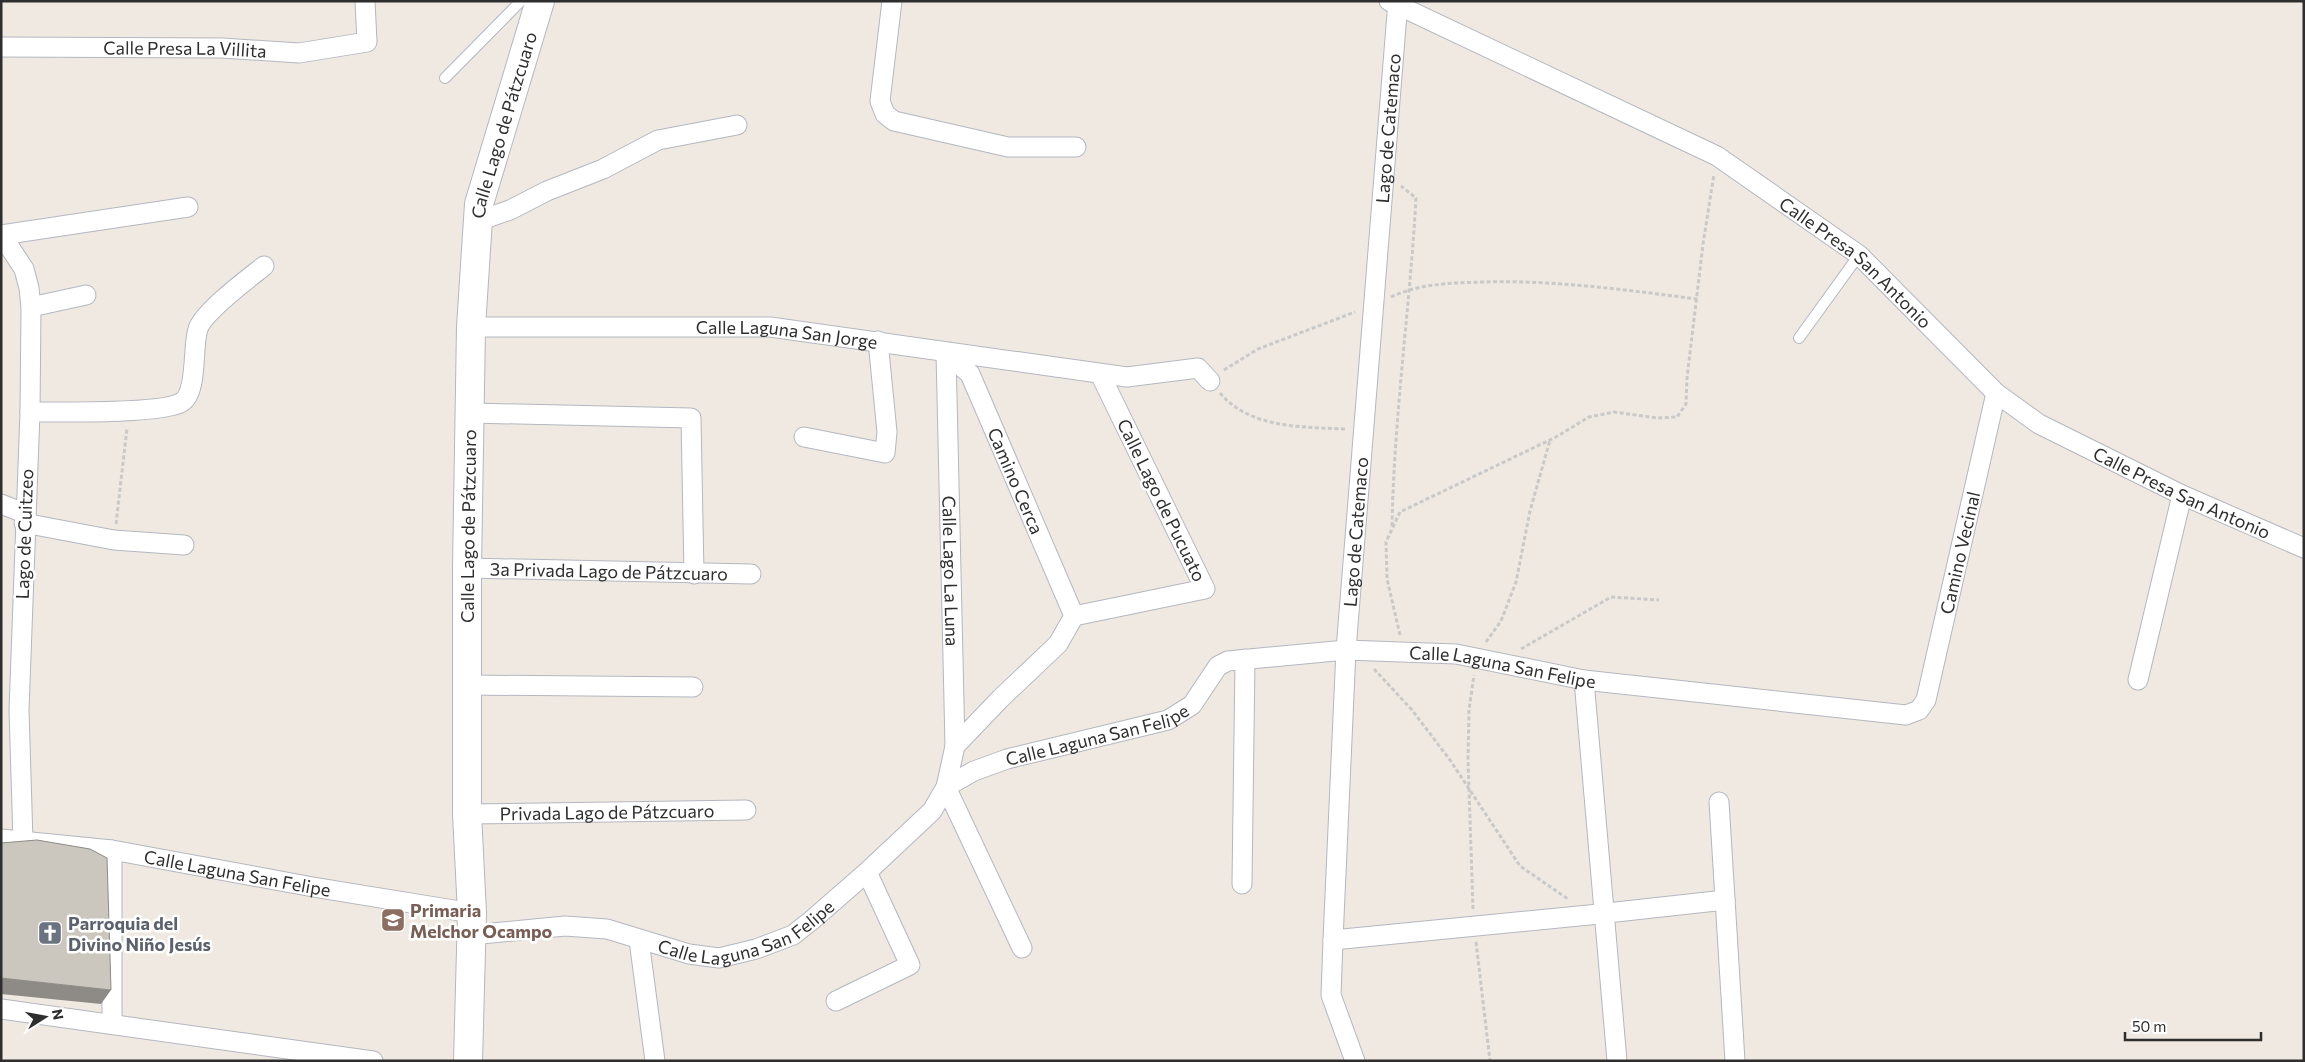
<svg xmlns="http://www.w3.org/2000/svg" width="2305" height="1062" viewBox="0 0 2305 1062" font-family="Commissioner,sans-serif">
	<rect width="100%" height="100%" fill="#efe9e1"/>
	<g fill="none" stroke-linecap="round" stroke-linejoin="round">
		<defs>
			<g id="lane">
				<path d="M 445,78 L 521,1"/>
				<path d="M 1799,338 L 1859,255"/>
			</g>
			<g id="street">
				<path d="M 892,1 L 880,101 L 885,114 L 894,121 L 1008,147 L 1076,147"/>
				<path id="s1" d="M 1389,1 L 1717,156 L 1859,255 L 1996,393 L 2039,424 L 2182,495 L 2304,548"/>
				<path id="s2" d="M 1,47 L 222,48 L 299,53 L 367,42 L 365,1"/>
				<path d="M 478,221 L 510,210 L 547,191 L 603,169 L 658,140 L 737,125"/>
				<path d="M 1,234 L 24,269 L 29,288 L 31,307 L 30,412 L 19,710 L 23,841"/>
				<path d="M 1,235 L 188,207"/>
				<path d="M 31,307 L 86,295"/>
				<path id="s3" d="M 471,327 L 770,327 L 1127,377 L 1198,368 L 1210,381"/>
				<path id="s4" d="M 946,353 L 955,746 L 946,787 L 1022,948"/>
				<path id="s5" d="M 946,353 L 970,374 L 1074,616"/>
				<path d="M 30,412 C 56,412 164,414 182,402 C 198,392 192,346 198,329 C 203,312 249,278 264,266"/>
				<path d="M 471,413 L 691,418 L 694,574"/>
				<path d="M 804,437 L 885,453 L 887,432 L 878,341"/>
				<path d="M 1,504 L 24,513"/>
				<path d="M 24,523 L 114,540 L 184,545"/>
				<path id="s6" d="M 467,568 L 751,574"/>
				<path d="M 1584,680 L 1617,1061"/>
				<path d="M 2138,680 L 2182,495"/>
				<path d="M 466,685 L 693,687"/>
				<path d="M 955,746 L 1001,698 L 1058,644 L 1074,616 L 1205,589 L 1100,374"/>
				<path d="M 1719,802 L 1735,1061"/>
				<path id="s7" d="M 467,814 L 746,810"/>
				<path id="s8" d="M 1,839 L 112,850 L 313,887 L 472,913"/>
				<path d="M 1242,884 L 1245,659"/>
				<path id="s9" d="M 471,935 L 565,926 L 607,929 L 689,954 L 719,958 L 756,949 L 793,935 L 812,920 L 867,872 L 932,811 L 946,787 L 974,771 L 1007,759 L 1168,720 L 1192,705 L 1218,666 L 1228,661 L 1346,650 L 1456,654 L 1584,680 L 1906,715 L 1919,710 L 1926,700 L 1996,393"/>
				<path d="M 639,940 L 655,1061"/>
				<path d="M 1333,940 L 1589,915 L 1725,900"/>
				<path d="M 836,1001 L 910,965 L 867,872"/>
				<path d="M 1,1009 L 373,1061"/>
				<path d="M 112,1024 L 112,850"/>
				<path id="s10" d="M 1355,1061 L 1331,995 L 1333,940 L 1346,650 L 1398,1"/>
			</g>
			<g id="secondary">
				<path id="s11" d="M 468,1061 L 472,913 L 467,814 L 467,568 L 471,327 L 479,204 L 540,1"/>
			</g>
		</defs>
		<use href="#lane" stroke="#b4b7c1" stroke-width="12"/>
		<use href="#street" stroke="#b4b7c1" stroke-width="21"/>
		<use href="#secondary" stroke="#b4b7c1" stroke-width="30"/>
		<g stroke="#c9c9c9" stroke-width="3" stroke-dasharray="4 2.5" stroke-linecap="butt">
			<path d="M 1391,297 C 1421,283 1452,283 1484,282 C 1556,280 1626,290 1697,299"/>
			<path d="M 1224,370 L 1258,349 L 1355,312"/>
			<path d="M 1220,393 C 1250,429 1304,427 1347,429"/>
			<path d="M 116,524 L 127,428"/>
			<path d="M 1392,526 C 1394,416 1410,307 1416,198 L 1401,186"/>
			<path d="M 1400,635 L 1387,579 L 1386,542 L 1400,512 L 1556,437 L 1589,417 L 1614,412 L 1657,418 L 1677,417 L 1686,404 L 1687,378 L 1703,244 L 1714,174"/>
			<path d="M 1486,642 L 1501,621 L 1516,582 L 1530,511 L 1550,440"/>
			<path d="M 1521,649 L 1611,597 L 1659,600"/>
			<path d="M 1374,669 L 1412,710 L 1450,760 L 1520,866 L 1568,899"/>
			<path d="M 1473,909 L 1468,759 L 1469,710 L 1474,675"/>
			<path d="M 1476,942 L 1490,1061"/>
		</g>
		<use href="#lane" stroke="#fff" stroke-width="10"/>
		<use href="#street" stroke="#fff" stroke-width="19"/>
		<use href="#secondary" stroke="#fff" stroke-width="28"/>
	</g>
	<path fill="#8e8b86" d="M 1,978 L 111,990 L 101,1004 L 1,994 Z"/>
	<path fill="#cbc7bf" stroke="#8e8b86" d="M 37,840 L 90,849 L 107,858 L 111,990 L 1,978 L 1,843 Z"/>
	<defs>
		<symbol id="school-square" viewBox="-11 -11 22 22"><rect x="-9" y="-9" width="18" height="18" rx="4" fill="#8d6e63" stroke="#fff"/><path d="M0-5L7-2L0 1L-7-2ZM-4 1L0 2.5L4 1V4Q0 6-4 4Z" fill="#fff"/></symbol>
		<symbol id="church-square" viewBox="-11 -11 22 22"><rect x="-9" y="-9" width="18" height="18" rx="4" fill="#6b7280" stroke="#fff"/><path d="M-1.2-6h2.4v3.5h3.3v2.4h-3.3V6h-2.4V-.1h-3.3v-2.4h3.3Z" fill="#fff"/></symbol>
	</defs>
	<g fill-rule="evenodd">
		<use href="#school-square" x="379" y="906" width="28" height="28"/>
		<use href="#church-square" x="36" y="919" width="28" height="28"/>
	</g>
	<g text-anchor="middle" dominant-baseline="central" stroke-width="5" stroke-linejoin="round" paint-order="stroke">
		<g font-size="18" fill="#2e2e2e" stroke="#fff">
			<text stroke="none"><textPath href="#s2" startOffset="184">Calle Presa La Villita</textPath></text>
			<text stroke="none"><textPath href="#s11" startOffset="940">Calle Lago de Pátzcuaro</textPath></text>
			<text stroke="none"><textPath href="#s10" startOffset="939">Lago de Catemaco</textPath></text>
			<text stroke="none"><textPath href="#s1" startOffset="538">Calle Presa San Antonio</textPath></text>
			<text stroke="none"><textPath href="#s3" startOffset="316">Calle Laguna San Jorge</textPath></text>
			<text stroke="none"><textPath href="#s5" startOffset="148">Camino Cerca</textPath></text>
			<text stroke="none"><textPath href="#s1" startOffset="942">Calle Presa San Antonio</textPath></text>
			<text transform="translate(1162 500) rotate(64)">Calle Lago de Pucuato</text>
			<text stroke="none"><textPath href="#s11" startOffset="535">Calle Lago de Pátzcuaro</textPath></text>
			<text stroke="none"><textPath href="#s10" startOffset="534">Lago de Catemaco</textPath></text>
			<text transform="translate(24 534) rotate(-88)">Lago de Cuitzeo</text>
			<text stroke="none"><textPath href="#s9" startOffset="1724">Camino Vecinal</textPath></text>
			<text stroke="none"><textPath href="#s4" startOffset="218">Calle Lago La Luna</textPath></text>
			<text stroke="none"><textPath href="#s6" startOffset="142">3a Privada Lago de Pátzcuaro</textPath></text>
			<text stroke="none"><textPath href="#s9" startOffset="1140">Calle Laguna San Felipe</textPath></text>
			<text stroke="none"><textPath href="#s9" startOffset="705">Calle Laguna San Felipe</textPath></text>
			<text stroke="none"><textPath href="#s7" startOffset="140">Privada Lago de Pátzcuaro</textPath></text>
			<text stroke="none"><textPath href="#s8" startOffset="239">Calle Laguna San Felipe</textPath></text>
			<text stroke="none"><textPath href="#s9" startOffset="285">Calle Laguna San Felipe</textPath></text>
		</g>
		<g font-size="18" font-weight="bold" fill="#785e54" stroke="#fff" text-anchor="start">
			<text x="410" y="910">Primaria<tspan x="410" dy="21">Melchor Ocampo</tspan></text>
		</g>
		<g font-size="18" font-weight="bold" fill="#5b616d" stroke="#fff" text-anchor="start">
			<text x="68" y="923">Parroquia del<tspan x="68" dy="21">Divino Niño Jesús</tspan></text>
		</g>
	</g>
	<rect width="2305" height="1062" fill="none" stroke="#2e2e2e" stroke-width="5"/>
	<g transform="translate(45 1017) rotate(79)" stroke="#ffffff" stroke-width="4" paint-order="stroke">
	<path d="M0-4L9 19L0 12L-9 19Z" fill="#2e2e2e"/>
	<text y="-8" font-size="14" font-weight="bold" text-anchor="middle" fill="#2e2e2e">N</text>
	</g>
	<path d="M2125 1032v8h136v-8" fill="none" stroke="#2e2e2e" stroke-width="2.5"/>
	<text x="2132" y="1032" font-size="15" fill="#2e2e2e" stroke="#ffffff" stroke-width="4" paint-order="stroke">50 m</text>
</svg>
